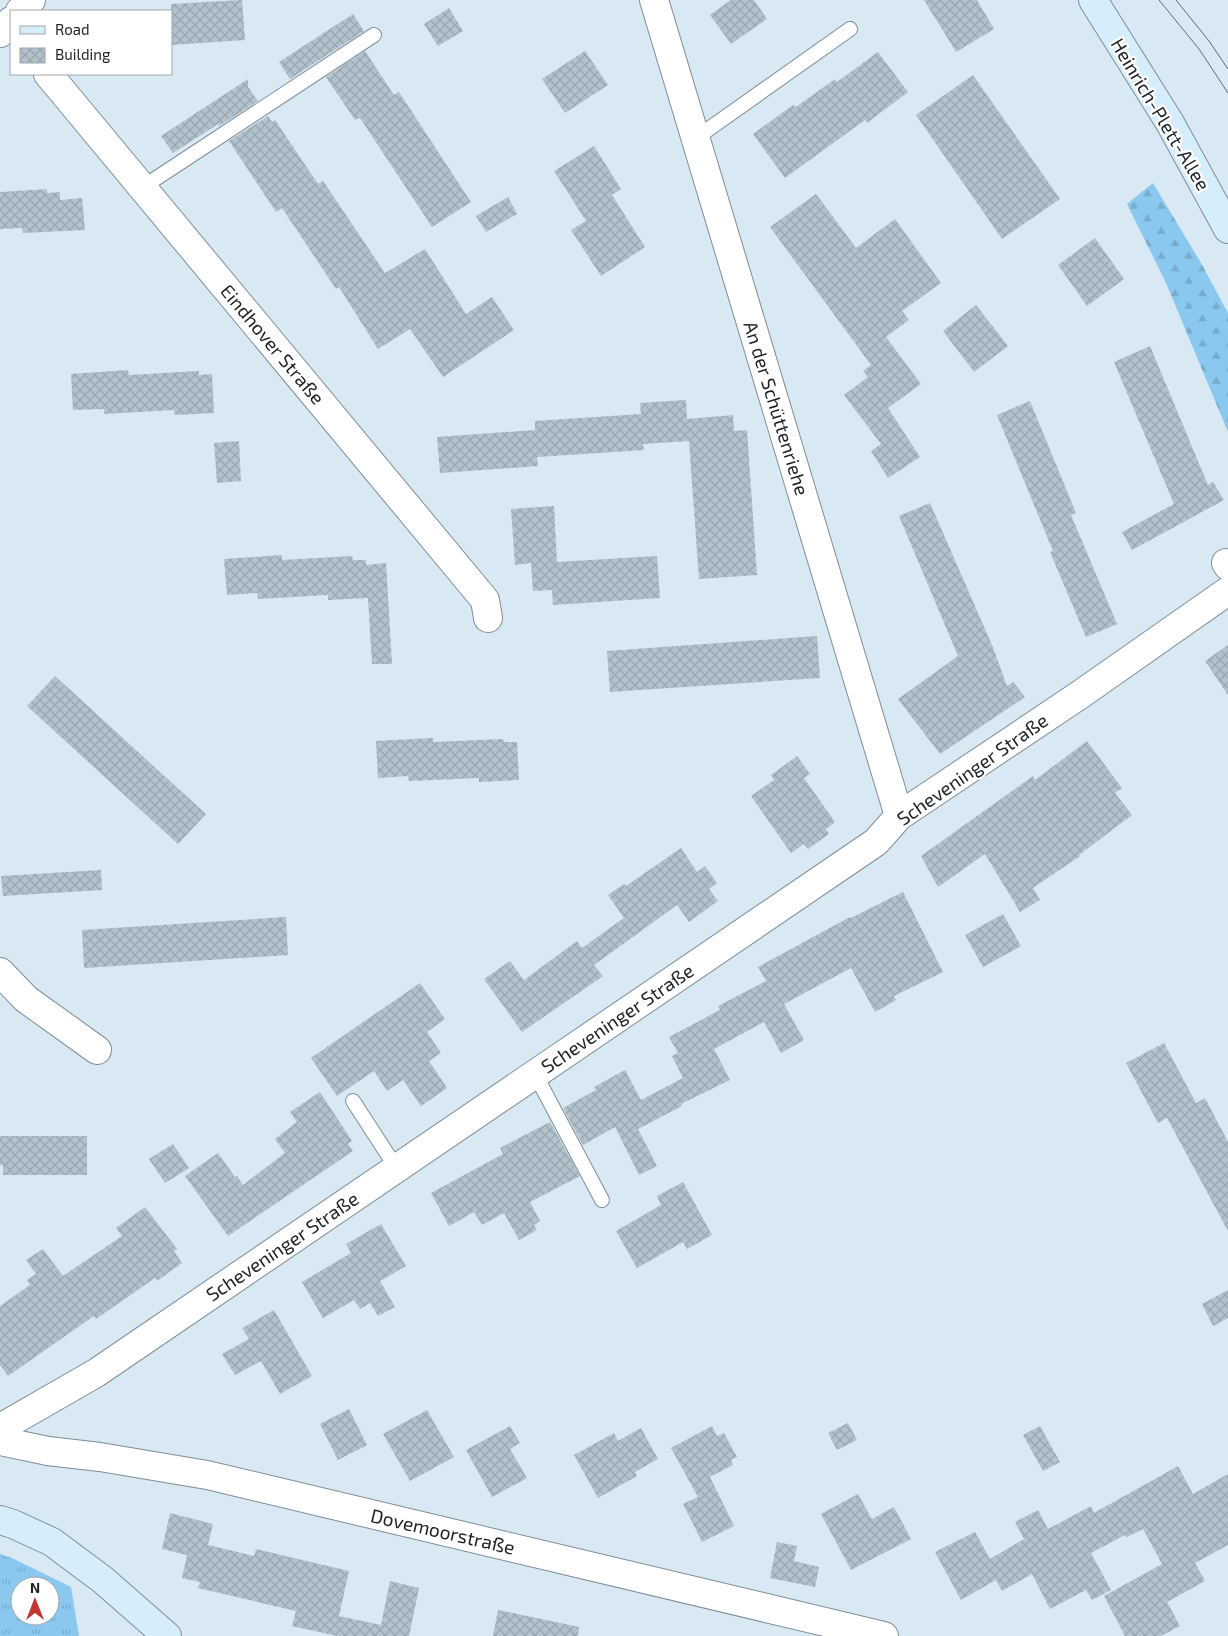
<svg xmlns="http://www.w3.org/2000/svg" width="1228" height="1636" viewBox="0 0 1228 1636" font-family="'Exo 2',sans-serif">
	<defs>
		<pattern id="grass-tufts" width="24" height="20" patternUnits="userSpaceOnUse" patternTransform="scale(1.25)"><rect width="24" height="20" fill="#8ac8f0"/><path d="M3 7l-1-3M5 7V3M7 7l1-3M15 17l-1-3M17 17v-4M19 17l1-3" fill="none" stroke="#76acce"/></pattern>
		<pattern id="forest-firs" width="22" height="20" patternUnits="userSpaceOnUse" patternTransform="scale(1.25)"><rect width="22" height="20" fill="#8ac8f0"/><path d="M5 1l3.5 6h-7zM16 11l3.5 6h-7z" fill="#76acce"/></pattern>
		<pattern id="building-cross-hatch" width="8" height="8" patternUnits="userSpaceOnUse" patternTransform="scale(1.25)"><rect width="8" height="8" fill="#b2c2cc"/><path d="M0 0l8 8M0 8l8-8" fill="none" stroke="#98a6af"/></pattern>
	</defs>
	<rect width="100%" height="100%" fill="#d9e9f4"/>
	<path fill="url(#grass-tufts)" fill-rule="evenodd" d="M 0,1554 L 12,1558 L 71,1587 L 79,1636 L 0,1636 ZM 20,1586 L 50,1586 L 50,1616 L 20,1616 Z"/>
	<path fill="url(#forest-firs)" d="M 1153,183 L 1201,263 L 1228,313 L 1228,432 L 1166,283 L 1127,204 Z"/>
	<g fill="url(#building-cross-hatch)">
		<path d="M 242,0 L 245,40 L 171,45 L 171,4 Z"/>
		<path d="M 731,0 L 754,0 L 767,19 L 731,44 L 710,15 Z"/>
		<path d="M 924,0 L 977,0 L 994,29 L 956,52 Z"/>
		<path d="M 449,8 L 463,31 L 438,46 L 424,24 Z"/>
		<path d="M 353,14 L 364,31 L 290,79 L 279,62 Z"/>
		<path d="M 365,51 L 394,95 L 399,92 L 471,202 L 432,227 L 360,118 L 355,120 L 326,77 Z"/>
		<path d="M 585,51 L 608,85 L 565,113 L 542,79 Z"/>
		<path d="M 878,52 L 908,92 L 867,123 L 865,120 L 785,178 L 753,134 L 793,105 L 796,107 L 835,79 L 837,82 Z"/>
		<path d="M 973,75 L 1060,199 L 1002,239 L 916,115 Z"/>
		<path d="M 248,79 L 248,87 L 258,101 L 219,126 L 218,124 L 173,153 L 161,136 Z"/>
		<path d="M 268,116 L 272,122 L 275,120 L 318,184 L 323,181 L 385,273 L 425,249 L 466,314 L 492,297 L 514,330 L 443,377 L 410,329 L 378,349 L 339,287 L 336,289 L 282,208 L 276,212 L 229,141 Z"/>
		<path d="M 594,146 L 621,189 L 612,195 L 645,247 L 601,276 L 571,230 L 586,221 L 554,171 Z"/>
		<path d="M 47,189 L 47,193 L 60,192 L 60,200 L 82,198 L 85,230 L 23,233 L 22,228 L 0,229 L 0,192 Z"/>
		<path d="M 816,194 L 856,248 L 895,219 L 941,283 L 902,311 L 909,320 L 886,337 L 921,384 L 888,408 L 920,457 L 888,478 L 871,451 L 881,444 L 844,395 L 868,377 L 863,371 L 871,365 L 770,227 Z"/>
		<path d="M 508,197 L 517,214 L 486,232 L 476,216 Z"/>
		<path d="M 1095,238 L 1124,279 L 1087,306 L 1058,265 Z"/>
		<path d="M 976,305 L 1008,346 L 974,372 L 943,331 Z"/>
		<path d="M 1150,346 L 1208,485 L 1213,482 L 1224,500 L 1132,550 L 1122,532 L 1174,504 L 1114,362 Z"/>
		<path d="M 128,370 L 129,375 L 199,371 L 199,375 L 212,374 L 214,413 L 175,415 L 174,410 L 104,414 L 104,409 L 73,410 L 71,374 Z"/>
		<path d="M 686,400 L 687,419 L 733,415 L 734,431 L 747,430 L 757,575 L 699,579 L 689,441 L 643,444 L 644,450 L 537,457 L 538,466 L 440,473 L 437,437 L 535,430 L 535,421 L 641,414 L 640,403 Z"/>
		<path d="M 1030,401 L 1076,513 L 1071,515 L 1117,624 L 1086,637 L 1050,552 L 1053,551 L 997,415 Z"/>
		<path d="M 239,441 L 241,481 L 217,483 L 214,443 Z"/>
		<path d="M 930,503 L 992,645 L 1007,686 L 1013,682 L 1025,697 L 940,754 L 898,699 L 958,656 L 899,516 Z"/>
		<path d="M 554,506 L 557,562 L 657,556 L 660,598 L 553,605 L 552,590 L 533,591 L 531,563 L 515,565 L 511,509 Z"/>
		<path d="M 282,555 L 282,560 L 352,556 L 353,560 L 366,560 L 366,565 L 386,563 L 392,664 L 372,664 L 368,598 L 328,600 L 328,595 L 258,599 L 257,593 L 227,595 L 224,559 Z"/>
		<path d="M 817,636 L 820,678 L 610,692 L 607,651 Z"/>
		<path d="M 1228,645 L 1228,695 L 1205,661 Z"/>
		<path d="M 55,676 L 206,814 L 178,844 L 27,706 Z"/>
		<path d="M 433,738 L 433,742 L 503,739 L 504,742 L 517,742 L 519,780 L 479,782 L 479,778 L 409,781 L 408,776 L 378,778 L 376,741 Z"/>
		<path d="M 1087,741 L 1122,788 L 1115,793 L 1132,815 L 1079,855 L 1080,856 L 1033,888 L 1040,900 L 1020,912 L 985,854 L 938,887 L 921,856 L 1033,776 L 1035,780 Z"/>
		<path d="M 797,756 L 810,774 L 804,778 L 835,822 L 826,829 L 829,834 L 808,849 L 804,844 L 791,853 L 751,796 L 774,780 L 771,775 Z"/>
		<path d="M 681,848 L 697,872 L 705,866 L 717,883 L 709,889 L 718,901 L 689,922 L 677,905 L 594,965 L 603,976 L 522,1032 L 484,979 L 510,961 L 524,980 L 577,941 L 582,948 L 624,918 L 608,895 L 624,884 L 626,886 Z"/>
		<path d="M 101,870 L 102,890 L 3,896 L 1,876 Z"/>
		<path d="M 903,892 L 943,972 L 894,996 L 896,1000 L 875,1012 L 851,968 L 784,1004 L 804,1040 L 781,1053 L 764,1022 L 714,1049 L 730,1080 L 681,1104 L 682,1106 L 638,1129 L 657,1166 L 639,1175 L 615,1127 L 583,1145 L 563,1108 L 596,1090 L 594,1087 L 625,1070 L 641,1100 L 683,1078 L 672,1056 L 678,1053 L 669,1037 L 720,1010 L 718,1006 L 766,981 L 758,967 L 850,917 L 851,918 Z"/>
		<path d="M 1003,914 L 1021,946 L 983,967 L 965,935 Z"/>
		<path d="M 286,917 L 288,955 L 84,968 L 82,930 Z"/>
		<path d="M 420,983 L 445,1019 L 427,1032 L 441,1053 L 429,1061 L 447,1088 L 421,1106 L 403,1080 L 387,1091 L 374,1071 L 337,1096 L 311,1058 Z"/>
		<path d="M 1164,1043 L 1196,1103 L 1205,1098 L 1228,1142 L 1228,1231 L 1167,1118 L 1158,1123 L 1126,1063 Z"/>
		<path d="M 320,1092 L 352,1141 L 348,1144 L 353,1151 L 228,1236 L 185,1176 L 218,1153 L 235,1177 L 237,1176 L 243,1185 L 285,1153 L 275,1139 L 297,1122 L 290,1112 Z"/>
		<path d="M 550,1122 L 580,1176 L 530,1202 L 540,1221 L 534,1225 L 537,1230 L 519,1240 L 504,1213 L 482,1225 L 474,1212 L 449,1226 L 431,1193 L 503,1154 L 500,1148 Z"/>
		<path d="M 0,1136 L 87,1136 L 87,1175 L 3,1175 L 3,1165 L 0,1165 Z"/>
		<path d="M 173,1144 L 189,1168 L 165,1183 L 149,1159 Z"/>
		<path d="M 683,1182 L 712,1235 L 687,1249 L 683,1242 L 637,1268 L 616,1231 L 661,1205 L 657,1196 Z"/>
		<path d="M 145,1207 L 177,1249 L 174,1251 L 182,1263 L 157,1281 L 155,1278 L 96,1319 L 94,1316 L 8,1376 L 0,1365 L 0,1306 L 30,1285 L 27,1280 L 36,1274 L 26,1260 L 43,1249 L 63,1276 L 122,1236 L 116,1228 Z"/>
		<path d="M 381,1224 L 406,1266 L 380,1281 L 395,1307 L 378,1316 L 370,1303 L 360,1309 L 354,1300 L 323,1318 L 302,1282 L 351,1253 L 346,1244 Z"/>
		<path d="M 1228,1290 L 1228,1318 L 1213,1326 L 1202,1304 Z"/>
		<path d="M 274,1310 L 312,1376 L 280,1394 L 261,1361 L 235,1375 L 222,1354 L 249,1339 L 242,1328 Z"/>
		<path d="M 349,1409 L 367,1445 L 338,1460 L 320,1424 Z"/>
		<path d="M 427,1410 L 454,1457 L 410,1481 L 383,1434 Z"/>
		<path d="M 848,1423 L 857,1440 L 837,1450 L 828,1433 Z"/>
		<path d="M 510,1426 L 520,1443 L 510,1449 L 527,1478 L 492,1497 L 466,1450 Z"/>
		<path d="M 712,1426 L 717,1436 L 724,1433 L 737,1457 L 731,1460 L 733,1465 L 710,1477 L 734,1526 L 702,1542 L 683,1504 L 698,1497 L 671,1448 Z"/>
		<path d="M 1040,1426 L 1060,1462 L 1043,1471 L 1023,1435 Z"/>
		<path d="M 641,1428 L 658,1459 L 635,1472 L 637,1476 L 598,1498 L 574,1455 L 614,1433 L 618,1441 Z"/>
		<path d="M 1178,1466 L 1193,1494 L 1228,1474 L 1228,1545 L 1195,1563 L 1205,1581 L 1167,1602 L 1180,1626 L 1161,1636 L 1125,1636 L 1104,1596 L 1162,1564 L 1143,1529 L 1127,1537 L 1125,1535 L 1091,1553 L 1111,1590 L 1092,1600 L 1086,1590 L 1050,1609 L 1032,1574 L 1002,1591 L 996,1580 L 961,1600 L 935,1552 L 975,1532 L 990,1559 L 1024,1539 L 1015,1522 L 1038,1510 L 1048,1529 L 1091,1506 L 1094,1513 Z"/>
		<path d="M 858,1494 L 872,1519 L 894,1507 L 911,1539 L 851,1570 L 821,1514 Z"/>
		<path d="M 170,1513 L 213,1524 L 208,1545 L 254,1556 L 256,1549 L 349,1571 L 339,1616 L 381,1625 L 390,1581 L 419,1588 L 409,1636 L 337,1636 L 292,1626 L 296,1611 L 198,1588 L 200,1582 L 182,1578 L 187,1555 L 162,1549 Z"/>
		<path d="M 777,1542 L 797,1546 L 794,1561 L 819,1567 L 815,1587 L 770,1578 Z"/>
		<path d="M 498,1610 L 579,1627 L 578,1636 L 493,1636 Z"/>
	</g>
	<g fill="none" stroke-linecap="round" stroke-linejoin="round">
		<defs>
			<g id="service">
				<path d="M 696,138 L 850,29"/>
				<path d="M 143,187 L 374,35"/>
				<path d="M 535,1074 L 602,1200"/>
				<path d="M 353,1101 L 397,1169"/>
			</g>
			<g id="minor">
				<path d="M 654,0 L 899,816"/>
				<path d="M 20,11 L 31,0"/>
				<path d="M 0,33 L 11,21"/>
				<path d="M 48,74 L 485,600 L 488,618"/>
				<path d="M 1226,563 L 1228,566"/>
				<path d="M 0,972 L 26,999 L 97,1050"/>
				<path d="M 0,1435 L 2,1427 L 96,1373 L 876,842 L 899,816 L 1081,694 L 1228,591"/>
				<path d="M 0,1441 L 48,1451 L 100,1457 L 207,1475 L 884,1636"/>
			</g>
			<g id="secondary">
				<path d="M 1093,0 L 1170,123 L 1228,229"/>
				<path d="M 0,1520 L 13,1524 L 52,1542 L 103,1580 L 167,1636"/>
			</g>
		</defs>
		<use href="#service" stroke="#7f8d97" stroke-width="16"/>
		<use href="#minor" stroke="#7f8d97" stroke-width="30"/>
		<use href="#secondary" stroke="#7f8d97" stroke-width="30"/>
		<use href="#service" stroke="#fff" stroke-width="14"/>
		<use href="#minor" stroke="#fff" stroke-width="28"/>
		<use href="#secondary" stroke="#d6edfc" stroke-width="28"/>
		<g stroke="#616a71" stroke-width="1">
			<path d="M 1159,0 L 1199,49 L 1228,93"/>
			<path d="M 1176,0 L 1209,41 L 1228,69"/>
		</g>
	</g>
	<g text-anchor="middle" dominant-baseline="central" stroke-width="4.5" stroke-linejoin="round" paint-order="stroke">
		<g font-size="19" fill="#1c2125" stroke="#fff">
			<text transform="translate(1161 114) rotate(59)">Heinrich-Plett-Allee</text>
			<text transform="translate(273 344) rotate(50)">Eindhover Straße</text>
			<text transform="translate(777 408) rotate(73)">An der Schüttenriehe</text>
			<text transform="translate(972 769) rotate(-35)">Scheveninger Straße</text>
			<text transform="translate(617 1018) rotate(-34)">Scheveninger Straße</text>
			<text transform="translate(282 1246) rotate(-34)">Scheveninger Straße</text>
			<text transform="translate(443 1531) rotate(13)">Dovemoorstraße</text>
		</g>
	</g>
	<rect x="10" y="10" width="162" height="65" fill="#ffffff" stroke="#a4a6a8"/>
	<rect x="20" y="26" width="25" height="8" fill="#d6edfc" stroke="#a4a6a8"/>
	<text x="55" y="35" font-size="15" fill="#1c2125">Road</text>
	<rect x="20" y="48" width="25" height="15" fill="url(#building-cross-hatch)" stroke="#a4a6a8"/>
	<text x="55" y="60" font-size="15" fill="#1c2125">Building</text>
	<g transform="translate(35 1601)"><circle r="24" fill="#ffffff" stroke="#a4a6a8"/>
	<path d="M0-4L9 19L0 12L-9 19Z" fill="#c3352e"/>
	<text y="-8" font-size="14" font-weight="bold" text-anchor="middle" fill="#1c2125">N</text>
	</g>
</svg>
